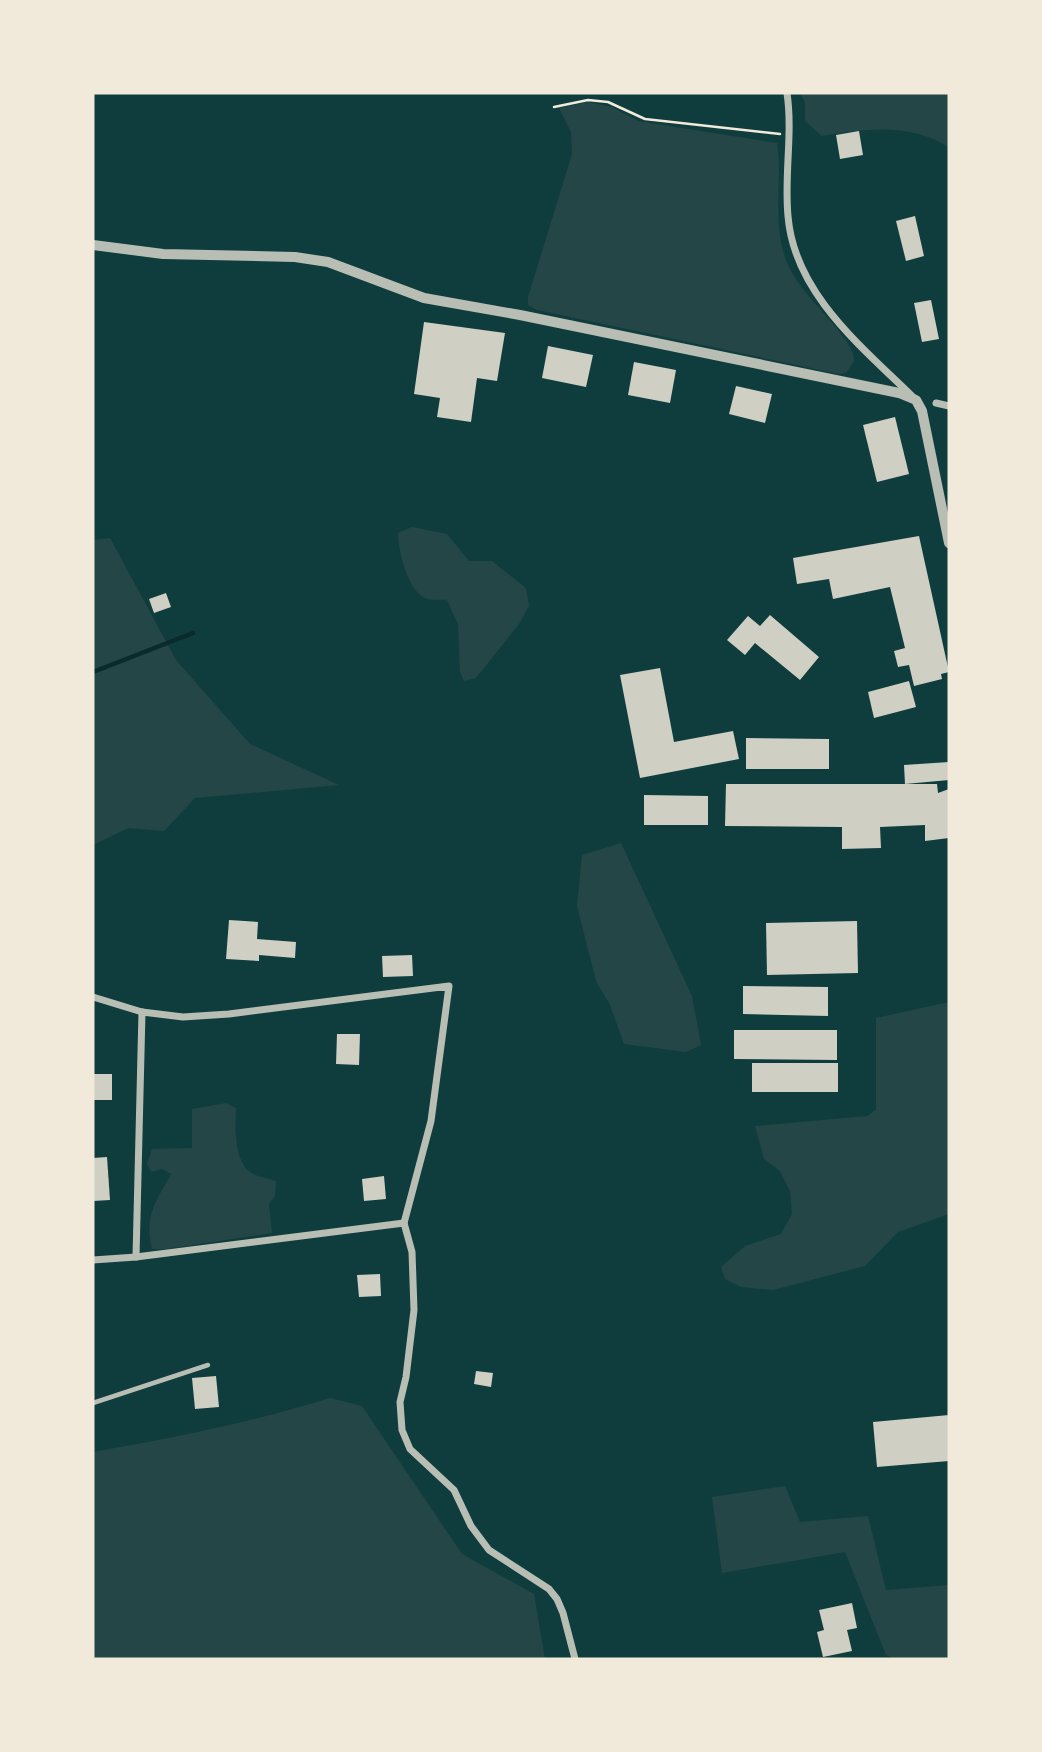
<svg xmlns="http://www.w3.org/2000/svg" width="1042" height="1752" viewBox="0 0 1042 1752" font-family="Mulish,sans-serif">
	<rect width="100%" height="100%" fill="#0f3d3e"/>
	<g fill="#244646">
		<path d="M 800,93 L 949,93 L 949,148 C 912,122 864,129 822,136 L 805,121 L 805,102 Z"/>
		<path d="M 588,102 L 612,107 L 638,121 L 777,143 C 784,186 768,235 794,276 C 810,302 840,326 853,353 L 854,361 L 846,373 L 839,374 L 537,310 L 528,305 L 528,297 L 572,154 L 571,132 L 559,108 Z"/>
		<path d="M 412,527 L 447,534 L 469,561 L 492,561 L 526,588 L 529,606 L 519,624 L 476,678 L 464,681 L 460,672 L 458,624 L 447,600 C 440,599 431,601 425,598 C 408,591 398,550 398,533 Z"/>
		<path d="M 110,538 L 176,660 L 250,744 L 339,785 L 195,798 L 164,831 L 128,828 L 93,845 L 93,540 Z"/>
		<path d="M 621,843 L 692,996 L 701,1045 L 686,1052 L 624,1044 L 610,1005 L 596,981 L 577,906 L 582,855 Z"/>
		<path d="M 949,1002 L 949,1214 L 898,1232 L 865,1266 L 773,1290 L 741,1287 L 725,1279 L 721,1267 L 745,1246 L 781,1234 L 792,1214 L 790,1191 L 780,1171 L 764,1159 L 755,1126 L 867,1116 L 876,1110 L 876,1018 Z"/>
		<path d="M 226,1103 L 236,1108 C 235,1126 234,1160 250,1172 C 256,1177 269,1178 276,1181 L 275,1196 L 269,1204 L 272,1233 L 166,1249 L 152,1249 C 144,1215 156,1202 171,1174 L 162,1169 L 151,1172 L 147,1164 L 152,1149 L 192,1148 L 192,1109 Z"/>
		<path d="M 330,1398 L 362,1406 L 462,1554 L 534,1594 L 545,1659 L 93,1659 L 93,1452 C 173,1438 252,1422 330,1398 Z"/>
		<path d="M 785,1486 L 800,1522 L 868,1516 L 886,1590 L 949,1585 L 949,1659 L 894,1659 L 886,1655 L 845,1552 L 722,1573 L 712,1497 Z"/>
	</g>
	<g fill="none" stroke-linecap="round" stroke-linejoin="round">
		<path stroke="#0a2a2b" stroke-width="4.5" d="M 93,672 L 193,633"/>
	</g>
	<g fill="#cfcfc3">
		<path d="M 859,131 L 863,155 L 840,159 L 836,135 Z"/>
		<path d="M 915,216 L 924,256 L 906,261 L 896,221 Z"/>
		<path d="M 931,300 L 939,339 L 922,342 L 914,303 Z"/>
		<path d="M 424,322 L 505,333 L 497,381 L 477,378 L 471,422 L 437,417 L 440,398 L 414,394 Z"/>
		<path d="M 548,346 L 593,355 L 586,387 L 542,378 Z"/>
		<path d="M 634,362 L 676,370 L 670,403 L 628,395 Z"/>
		<path d="M 736,386 L 772,394 L 765,423 L 729,414 Z"/>
		<path d="M 895,417 L 909,474 L 877,482 L 863,425 Z"/>
		<path d="M 919,536 L 949,672 L 941,674 L 942,679 L 914,686 L 909,665 L 898,667 L 894,651 L 905,648 L 890,587 L 833,599 L 829,579 L 797,584 L 793,558 Z"/>
		<path d="M 166,593 L 171,607 L 154,613 L 149,599 Z"/>
		<path d="M 770,615 L 819,657 L 800,680 L 755,643 L 745,655 L 727,640 L 748,616 L 760,626 Z"/>
		<path d="M 660,668 L 674,742 L 733,731 L 739,759 L 640,778 L 620,675 Z"/>
		<path d="M 909,681 L 916,707 L 874,718 L 868,692 Z"/>
		<path d="M 746,738 L 829,739 L 829,769 L 746,769 Z"/>
		<path d="M 949,762 L 949,780 L 905,784 L 904,765 Z"/>
		<path d="M 726,784 L 937,784 L 938,793 L 949,789 L 949,838 L 925,841 L 925,825 L 880,827 L 881,848 L 842,849 L 842,827 L 725,826 Z"/>
		<path d="M 644,795 L 708,796 L 708,825 L 644,825 Z"/>
		<path d="M 229,920 L 258,922 L 257,939 L 296,942 L 295,958 L 259,955 L 259,961 L 226,959 Z"/>
		<path d="M 857,921 L 858,973 L 767,975 L 766,923 Z"/>
		<path d="M 412,955 L 413,976 L 383,977 L 382,956 Z"/>
		<path d="M 743,986 L 828,987 L 828,1016 L 743,1014 Z"/>
		<path d="M 734,1030 L 837,1030 L 837,1060 L 734,1059 Z"/>
		<path d="M 337,1034 L 360,1034 L 359,1065 L 336,1064 Z"/>
		<rect x="752" y="1063" width="86" height="29"/>
		<rect x="93" y="1074" width="19" height="26"/>
		<path d="M 107,1157 L 110,1200 L 93,1201 L 93,1158 Z"/>
		<path d="M 384,1176 L 386,1199 L 364,1201 L 362,1179 Z"/>
		<path d="M 380,1274 L 381,1296 L 359,1297 L 357,1275 Z"/>
		<path d="M 476,1371 L 493,1373 L 491,1387 L 474,1384 Z"/>
		<path d="M 216,1376 L 219,1407 L 195,1409 L 192,1378 Z"/>
		<path d="M 949,1415 L 949,1461 L 877,1467 L 873,1422 Z"/>
		<path d="M 852,1603 L 857,1628 L 847,1630 L 852,1651 L 823,1657 L 817,1632 L 824,1630 L 819,1610 Z"/>
	</g>
	<g fill="none" stroke-linecap="round" stroke-linejoin="round">
		<path stroke="#f1e9da" stroke-width="2.5" d="M 554,107 L 588,100 L 608,102 L 645,119 L 780,134"/>
		<path stroke="#b8beb3" stroke-width="4.5" d="M 93,1403 L 208,1365"/>
		<g stroke="#b8beb3" stroke-width="7">
			<path d="M 787,93 C 793,134 784,175 788,216 C 794,293 862,347 913,397"/>
			<path d="M 936,403 L 949,406"/>
			<path d="M 93,997 L 142,1012 L 183,1017 L 229,1014 L 449,986 L 431,1121 L 404,1223 L 412,1252 L 414,1310 L 406,1377 L 400,1402 L 402,1430 L 410,1449 L 454,1490 L 471,1526 L 489,1550 L 549,1589 L 557,1599 L 563,1613 L 575,1659"/>
			<path d="M 136,1257 L 142,1012"/>
			<path d="M 93,1260 L 136,1257 L 404,1223"/>
		</g>
		<path stroke="#b8beb3" stroke-width="10" d="M 93,245 L 163,254 L 295,257 L 328,262 L 424,298 L 520,315 L 899,393 L 916,400 L 922,411 L 949,543"/>
	</g>
	<rect width="1042" height="1752" fill="none" stroke="#f1e9da" stroke-width="189"/>
</svg>
